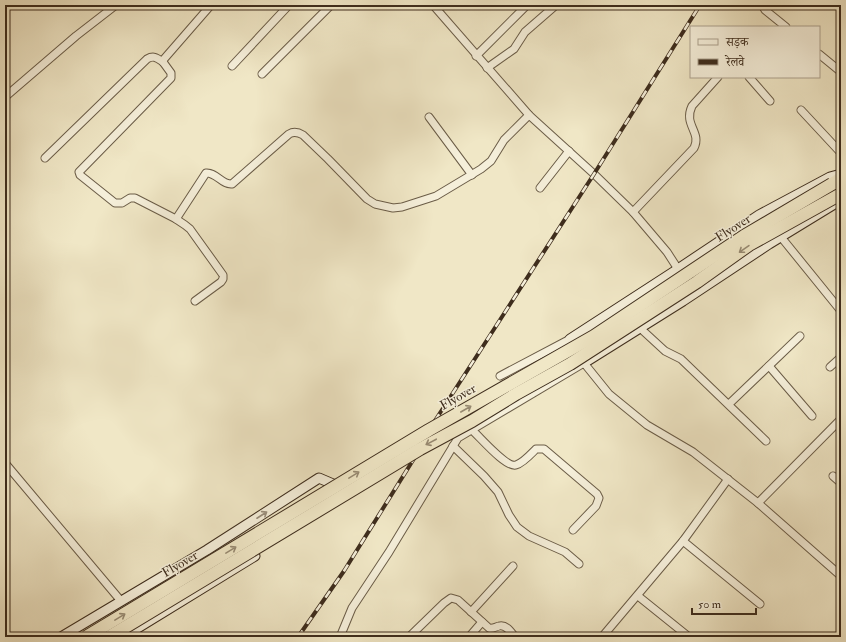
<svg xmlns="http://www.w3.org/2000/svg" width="846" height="642" viewBox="0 0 846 642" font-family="'IM FELL Double Pica','Noto Serif Devanagari',serif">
	<rect width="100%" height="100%" fill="#f0e7c6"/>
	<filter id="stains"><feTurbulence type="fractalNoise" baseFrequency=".005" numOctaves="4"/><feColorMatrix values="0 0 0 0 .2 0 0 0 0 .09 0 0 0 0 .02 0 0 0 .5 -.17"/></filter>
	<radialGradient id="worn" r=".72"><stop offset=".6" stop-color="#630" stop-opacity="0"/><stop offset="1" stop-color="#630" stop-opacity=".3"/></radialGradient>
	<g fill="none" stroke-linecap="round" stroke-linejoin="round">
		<defs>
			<g id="street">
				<path d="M 433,5 L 529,115 L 594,174 L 633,212 L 667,252 L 678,269"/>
				<path d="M 762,5 L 765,10 L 786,27"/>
				<path d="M 819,54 L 841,72"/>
				<path d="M 476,56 L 527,5"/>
				<path d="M 232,66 L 289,5"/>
				<path d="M 487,68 L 514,49 L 525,32 L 556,5"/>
				<path d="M 262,74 L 331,5"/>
				<path d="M 749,77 L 770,101"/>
				<path d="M 5,97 L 76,36 L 116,5"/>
				<path d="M 801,110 L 841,153"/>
				<path d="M 429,117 L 472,175"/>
				<path d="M 45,158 L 147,59 C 154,55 157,58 163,62"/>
				<path d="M 540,188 L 569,151"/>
				<path d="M 633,212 L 694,148 C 702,132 683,125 692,106 L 718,77"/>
				<path d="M 176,219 L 206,173 C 216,172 222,185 232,184 L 289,134 C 294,131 298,132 303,135 L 328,159 L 367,199 L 375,204 L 393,208 L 402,207 L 436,196 L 481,169 L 491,161 L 504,140 L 529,115"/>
				<path d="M 781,237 L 841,311"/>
				<path d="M 195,301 L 221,282 L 223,279 L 223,275 L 190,229 L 185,225 L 176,219 L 135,198 L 130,198 L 122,203 L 115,203 L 80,175 L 79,172 L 171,78 L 171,73 L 163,62 L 164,59 L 211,5"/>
				<path d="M 640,328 L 665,351 L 681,359 L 766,441"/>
				<path d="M 769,366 L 812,416"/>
				<path d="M 830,367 L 841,357"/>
				<path d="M 500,376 L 570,339"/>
				<path d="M 729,404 L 800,336"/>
				<path d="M 472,430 C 480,437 506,468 516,465 C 523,463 531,454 536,449 L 544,449 L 597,494 L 599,498 L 596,506 L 573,530"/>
				<path d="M 453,446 L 484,476 L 498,492 L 509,515 L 517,527 L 529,536 L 565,552 L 579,564"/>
				<path d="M 5,463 L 121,601"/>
				<path d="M 833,476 L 841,483"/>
				<path d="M 758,503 L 841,419"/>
				<path d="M 683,541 L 760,604"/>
				<path d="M 638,596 L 689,637"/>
				<path d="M 471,612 L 513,566"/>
				<path d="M 340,637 L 352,608 L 389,552 L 458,438 L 584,363 L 609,394 L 647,425 L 693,452 L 758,503 L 841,576"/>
				<path d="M 409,637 L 444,603 L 451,598 L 458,600 L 489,628 C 493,629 495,627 499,626 C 506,624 511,632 515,637"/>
				<path d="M 469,637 L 482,622"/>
				<path d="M 602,637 L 683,541 L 728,479"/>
			</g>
			<g id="secondary">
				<path d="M 841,174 L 830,177 L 759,215 L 678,269 L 570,339 L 584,363 L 683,301 L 769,244 L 841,200"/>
				<path d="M 61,637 L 207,550 L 319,478 L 340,487"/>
				<path d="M 123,637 L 255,556"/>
			</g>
			<path id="highway" d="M 832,184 L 841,178"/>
		</defs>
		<use href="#street" stroke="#6a5c47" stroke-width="9"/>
		<use href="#secondary" stroke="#3e2d1d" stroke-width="11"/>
		<use href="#highway" stroke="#3e2d1d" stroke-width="14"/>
		<use href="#street" stroke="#f5efda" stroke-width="7"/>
		<use href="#secondary" stroke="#f5efda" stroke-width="9"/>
		<use href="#highway" stroke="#f0e7c6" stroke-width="12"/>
		<defs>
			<path id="rail" d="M 298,637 L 344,571 L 420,449 L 429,430 L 594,174 L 700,5"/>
		</defs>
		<use href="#rail" stroke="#3e2d1d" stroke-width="4"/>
		<use href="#rail" stroke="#f5efda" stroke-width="2.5" stroke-dasharray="8" stroke-linecap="butt"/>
		<defs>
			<g id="highway-bridge">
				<path d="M 86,637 L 429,430 L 594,336 L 744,236 L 832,184"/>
				<path d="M 109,637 L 420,449 L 472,421 L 516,394 L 570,364 L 697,282 L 749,245 L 839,195"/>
			</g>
		</defs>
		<use href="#highway-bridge" stroke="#3e2d1d" stroke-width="14" stroke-linecap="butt"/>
		<use href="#highway-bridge" stroke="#f0e7c6" stroke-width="12"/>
	</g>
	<defs><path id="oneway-shaft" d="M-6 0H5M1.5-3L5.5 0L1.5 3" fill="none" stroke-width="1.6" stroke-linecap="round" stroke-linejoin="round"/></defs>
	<g stroke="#978a72">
		<use href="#oneway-shaft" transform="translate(744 249) rotate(145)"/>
		<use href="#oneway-shaft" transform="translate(466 409) rotate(-30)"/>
		<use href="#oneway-shaft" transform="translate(431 442) rotate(152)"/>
		<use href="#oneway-shaft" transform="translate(354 475) rotate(-31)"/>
		<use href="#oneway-shaft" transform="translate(231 550) rotate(-31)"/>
		<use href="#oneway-shaft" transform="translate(120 617) rotate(-31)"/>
	</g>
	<use stroke="#9a8e7c" href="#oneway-shaft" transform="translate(262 515) rotate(-33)"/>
	<g text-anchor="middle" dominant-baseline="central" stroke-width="3" stroke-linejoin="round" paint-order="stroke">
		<g font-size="13" fill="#3e2d1d" stroke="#f5efda">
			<text transform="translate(733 228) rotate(-33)">Flyover</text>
			<text transform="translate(458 397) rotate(-30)">Flyover</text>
			<text transform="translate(180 564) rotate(-31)">Flyover</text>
		</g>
	</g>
	<rect width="846" height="642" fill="none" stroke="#f0e7c6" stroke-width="20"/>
	<rect x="6" y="6" width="834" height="630" fill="none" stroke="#3e2d1d" stroke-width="2"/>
	<rect x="10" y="10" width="826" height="622" fill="none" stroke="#3e2d1d"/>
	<rect x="690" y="26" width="130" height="52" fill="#f5efda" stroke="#aca18e"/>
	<rect x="698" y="39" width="20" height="6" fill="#f5efda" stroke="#aca18e"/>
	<text x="726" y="46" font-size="12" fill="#3e2d1d">सड़क</text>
	<rect x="698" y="59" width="20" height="6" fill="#3e2d1d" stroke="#aca18e"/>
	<text x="726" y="66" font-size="12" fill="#3e2d1d">रेलवे</text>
	<path d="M692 608v6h64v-6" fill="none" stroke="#3e2d1d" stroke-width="2"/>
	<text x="698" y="608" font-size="12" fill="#3e2d1d" stroke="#f5efda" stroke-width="3" paint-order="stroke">50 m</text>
	<rect width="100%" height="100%" filter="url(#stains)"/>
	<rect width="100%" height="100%" fill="url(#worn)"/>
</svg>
